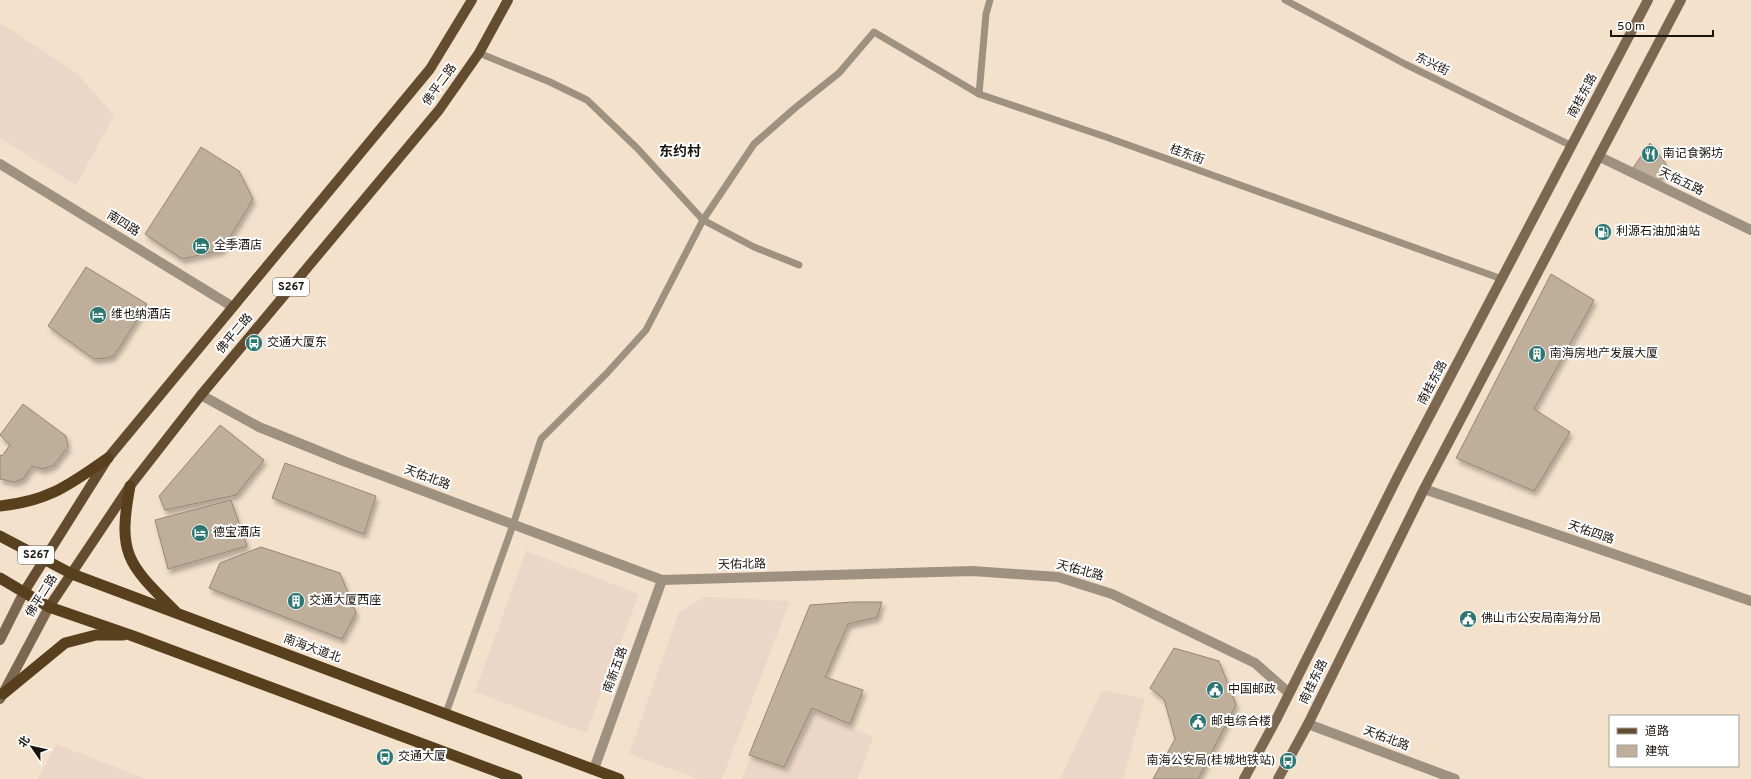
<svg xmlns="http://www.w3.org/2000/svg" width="1751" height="779" viewBox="0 0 1751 779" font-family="Overpass,'Noto Sans SC',sans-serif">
	<defs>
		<filter id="shadow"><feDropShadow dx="2.5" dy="4.5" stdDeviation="2" flood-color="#0004"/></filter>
	</defs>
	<rect width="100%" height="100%" fill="#f3e1cc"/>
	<g fill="#ebd6c8">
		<path d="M 0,23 L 77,73 L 114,116 L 76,185 L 0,138 Z"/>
		<path d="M 526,551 L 639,594 L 586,733 L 475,692 Z"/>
		<path d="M 704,597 L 790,601 L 722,779 L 699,779 L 629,754 L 679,612 Z"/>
		<path d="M 1102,690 L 1145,699 L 1123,779 L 1060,779 Z"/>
		<path d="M 814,711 L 873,737 L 858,779 L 742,779 L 749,761 L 785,774 Z"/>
		<path d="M 56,744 L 146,779 L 38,779 Z"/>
	</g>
	<g fill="#bfaf9a" stroke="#968773" filter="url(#shadow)">
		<path d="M 1650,143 L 1666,164 L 1659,181 L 1633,168 Z"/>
		<path d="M 201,147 L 239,171 L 253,199 L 222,250 L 182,259 L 145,234 Z"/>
		<path d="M 86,267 L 147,304 L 119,348 L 113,356 L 106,358 L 94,359 L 48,326 Z"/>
		<path d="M 1551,274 L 1594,300 L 1534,409 L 1570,432 L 1534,491 L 1456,458 Z"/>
		<path d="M 23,404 L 66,436 L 68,447 L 54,465 L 43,469 L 32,466 L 23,479 L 14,482 L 0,479 L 0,455 L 2,456 L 10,445 L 0,435 Z"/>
		<path d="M 220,425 L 264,460 L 236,495 L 165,510 L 159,496 Z"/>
		<path d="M 285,463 L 376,496 L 364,534 L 272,498 Z"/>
		<path d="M 231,500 L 247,546 L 168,569 L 155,520 Z"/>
		<path d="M 261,547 L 340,573 L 356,613 L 342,639 L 209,588 L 220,563 Z"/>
		<path d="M 853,602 L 882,602 L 877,617 L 848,624 L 825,677 L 863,690 L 850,724 L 812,708 L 784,767 L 749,755 L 810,605 Z"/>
		<path d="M 1174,648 L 1219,661 L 1236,705 L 1198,779 L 1153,779 L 1175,739 L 1164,699 L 1150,688 Z"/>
	</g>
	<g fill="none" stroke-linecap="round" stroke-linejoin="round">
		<g stroke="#9e9180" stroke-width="7">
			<path d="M 1285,0 L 1405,64 L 1572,146"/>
			<path d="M 479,53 L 550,82 L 587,100 L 637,148 L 703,220 L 754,247 L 799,265"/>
			<path d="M 979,94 L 986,14 L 990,0"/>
			<path d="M 446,713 L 513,525 L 541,439 L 607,373 L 646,330 L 703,220 L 754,144 L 795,108 L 839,73 L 874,32 L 979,94 L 1106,137 L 1502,279"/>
		</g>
		<g stroke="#9e9180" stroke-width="10">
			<path d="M 1600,157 L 1751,230"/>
			<path d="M 0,164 L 233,307"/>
			<path d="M 201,395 L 259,427 L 346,462 L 662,580 L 972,571 L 1058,577 L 1112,594 L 1255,663 L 1289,693"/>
			<path d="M 1424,489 L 1751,601"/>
			<path d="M 1308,724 L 1455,779"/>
			<path d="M 594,769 L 662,580"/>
		</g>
		<g stroke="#7c6851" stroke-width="10">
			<path d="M 0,640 L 24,592"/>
			<path d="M 0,699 L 49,607"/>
			<path d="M 1244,779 L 1277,718 L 1398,476 L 1648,0"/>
			<path d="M 1278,779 L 1308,724 L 1424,489 L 1681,0"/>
		</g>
		<g stroke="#634c2f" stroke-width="10">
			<path d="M 24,592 L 108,458 L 430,69 L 472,0"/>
			<path d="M 49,607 L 130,486 L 201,395 L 439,110 L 479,53 L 508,0"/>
		</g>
		<g stroke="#58401f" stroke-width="11">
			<path d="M 130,486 C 117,555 128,564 175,611"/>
			<path d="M 0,506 C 49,501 69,485 108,458"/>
			<path d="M 0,536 L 72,574 L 619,779"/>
			<path d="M 0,578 L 49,607 L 133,636 L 517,779"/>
			<path d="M 3,694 L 65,643 L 96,635 L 123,635"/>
		</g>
	</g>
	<defs>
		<symbol id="restaurant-disc" viewBox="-11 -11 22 22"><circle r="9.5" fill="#2d7671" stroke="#fff"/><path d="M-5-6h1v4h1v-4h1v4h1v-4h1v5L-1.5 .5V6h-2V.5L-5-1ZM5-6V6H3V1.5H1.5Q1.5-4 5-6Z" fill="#fff"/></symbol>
		<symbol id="fuel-disc" viewBox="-11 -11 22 22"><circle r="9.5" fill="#2d7671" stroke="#fff"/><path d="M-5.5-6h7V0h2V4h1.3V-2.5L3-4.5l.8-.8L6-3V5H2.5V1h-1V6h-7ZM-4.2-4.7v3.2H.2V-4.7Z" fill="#fff"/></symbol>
		<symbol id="hotel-disc" viewBox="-11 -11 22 22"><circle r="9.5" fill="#2d7671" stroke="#fff"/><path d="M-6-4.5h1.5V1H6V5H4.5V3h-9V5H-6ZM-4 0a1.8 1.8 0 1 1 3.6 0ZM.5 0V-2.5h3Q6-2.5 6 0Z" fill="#fff"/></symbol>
		<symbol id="bus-disc" viewBox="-11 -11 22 22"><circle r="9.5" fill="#2d7671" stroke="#fff"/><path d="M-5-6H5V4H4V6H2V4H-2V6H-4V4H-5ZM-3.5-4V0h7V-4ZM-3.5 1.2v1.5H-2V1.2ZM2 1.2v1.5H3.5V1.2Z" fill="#fff"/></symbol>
		<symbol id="building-disc" viewBox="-11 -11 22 22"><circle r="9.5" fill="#2d7671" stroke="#fff"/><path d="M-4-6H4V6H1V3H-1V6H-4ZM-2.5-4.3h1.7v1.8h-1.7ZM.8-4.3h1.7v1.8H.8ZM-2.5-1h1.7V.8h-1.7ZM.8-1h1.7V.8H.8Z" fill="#fff"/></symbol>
		<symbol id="civic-disc" viewBox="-11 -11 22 22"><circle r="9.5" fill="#2d7671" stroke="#fff"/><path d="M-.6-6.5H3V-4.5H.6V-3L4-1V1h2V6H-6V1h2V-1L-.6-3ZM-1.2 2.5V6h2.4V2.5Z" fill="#fff"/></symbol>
	</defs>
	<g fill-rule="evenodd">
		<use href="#restaurant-disc" x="1640" y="144" width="20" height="20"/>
		<use href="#fuel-disc" x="1593" y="222" width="20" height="20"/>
		<use href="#hotel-disc" x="191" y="236" width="20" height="20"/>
		<use href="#hotel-disc" x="88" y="305" width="20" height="20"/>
		<use href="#bus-disc" x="244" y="333" width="20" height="20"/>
		<use href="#building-disc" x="1527" y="344" width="20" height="20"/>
		<use href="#hotel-disc" x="190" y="523" width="20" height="20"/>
		<use href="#building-disc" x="286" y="591" width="20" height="20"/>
		<use href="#civic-disc" x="1458" y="609" width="20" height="20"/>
		<use href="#civic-disc" x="1205" y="680" width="20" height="20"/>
		<use href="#civic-disc" x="1188" y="712" width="20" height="20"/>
		<use href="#bus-disc" x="375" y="747" width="20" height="20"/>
		<use href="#bus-disc" x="1278" y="751" width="20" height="20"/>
	</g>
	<g text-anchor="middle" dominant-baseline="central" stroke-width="4" stroke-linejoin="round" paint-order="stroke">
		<g fill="#fff" stroke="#5f5a56" stroke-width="1">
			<rect x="273" y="278" width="36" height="18" rx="3"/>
			<rect x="18" y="546" width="36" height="18" rx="3"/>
		</g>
		<g font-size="11" font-weight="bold" fill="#1a140d">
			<text x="291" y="287">S267</text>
			<text x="36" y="555">S267</text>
		</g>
		<g font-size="12" fill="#1a140d" stroke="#fff">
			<text transform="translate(1432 65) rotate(26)">东兴街</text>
			<text transform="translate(440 85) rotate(-54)">佛平二路</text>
			<text transform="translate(1583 96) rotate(-62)">南桂东路</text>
			<text transform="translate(1187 155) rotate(20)">桂东街</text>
			<text transform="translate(1681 182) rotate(26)">天佑五路</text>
			<text transform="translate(123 224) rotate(32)">南四路</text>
			<text transform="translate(235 334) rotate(-50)">佛平二路</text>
			<text transform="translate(1433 383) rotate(-62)">南桂东路</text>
			<text transform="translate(427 478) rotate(20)">天佑北路</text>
			<text transform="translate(1591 533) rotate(19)">天佑四路</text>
			<text transform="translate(742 565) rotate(-1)">天佑北路</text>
			<text transform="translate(1080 571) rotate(15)">天佑北路</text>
			<text transform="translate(42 596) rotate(-58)">佛平二路</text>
			<text transform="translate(312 649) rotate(20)">南海大道北</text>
			<text transform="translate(616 670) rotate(-70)">南新五路</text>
			<text transform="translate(1314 682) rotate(-64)">南桂东路</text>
			<text transform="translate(1386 739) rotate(21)">天佑北路</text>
		</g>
		<g font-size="12" fill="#1a140d" stroke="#fff" text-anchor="start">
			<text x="1663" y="154">南记食粥坊</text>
			<text x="1616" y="232">利源石油加油站</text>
			<text x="214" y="246">全季酒店</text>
			<text x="111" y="315">维也纳酒店</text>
			<text x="267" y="343">交通大厦东</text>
			<text x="1550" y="354">南海房地产发展大厦</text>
			<text x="213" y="533">德宝酒店</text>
			<text x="309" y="601">交通大厦西座</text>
			<text x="1481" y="619">佛山市公安局南海分局</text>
			<text x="1228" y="690">中国邮政</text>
			<text x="1211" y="722">邮电综合楼</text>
			<text x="398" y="757">交通大厦</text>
			<text x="1275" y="761" text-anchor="end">南海公安局(桂城地铁站)</text>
		</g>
		<g font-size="14" font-weight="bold" fill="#1a140d" stroke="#fff">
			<text x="680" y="152">东约村</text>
		</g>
	</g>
	<rect x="1609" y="715" width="130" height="52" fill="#ffffff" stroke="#a3a19e"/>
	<rect x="1617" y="728" width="20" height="6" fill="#634c2f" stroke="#a3a19e"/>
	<text x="1645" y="735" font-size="12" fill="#1a140d">道路</text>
	<rect x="1617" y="745" width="20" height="12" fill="#bfaf9a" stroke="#a3a19e"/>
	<text x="1645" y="755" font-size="12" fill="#1a140d">建筑</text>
	<g transform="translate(32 747) rotate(304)" stroke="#ffffff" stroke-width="3" paint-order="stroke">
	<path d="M0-3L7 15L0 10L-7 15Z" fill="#1a140d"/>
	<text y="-6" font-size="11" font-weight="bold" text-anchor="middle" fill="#1a140d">北</text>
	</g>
	<path d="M1611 30v6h102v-6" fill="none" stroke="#1a140d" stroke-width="2"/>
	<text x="1617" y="30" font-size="12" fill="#1a140d" stroke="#ffffff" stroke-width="3" paint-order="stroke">50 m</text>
</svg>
